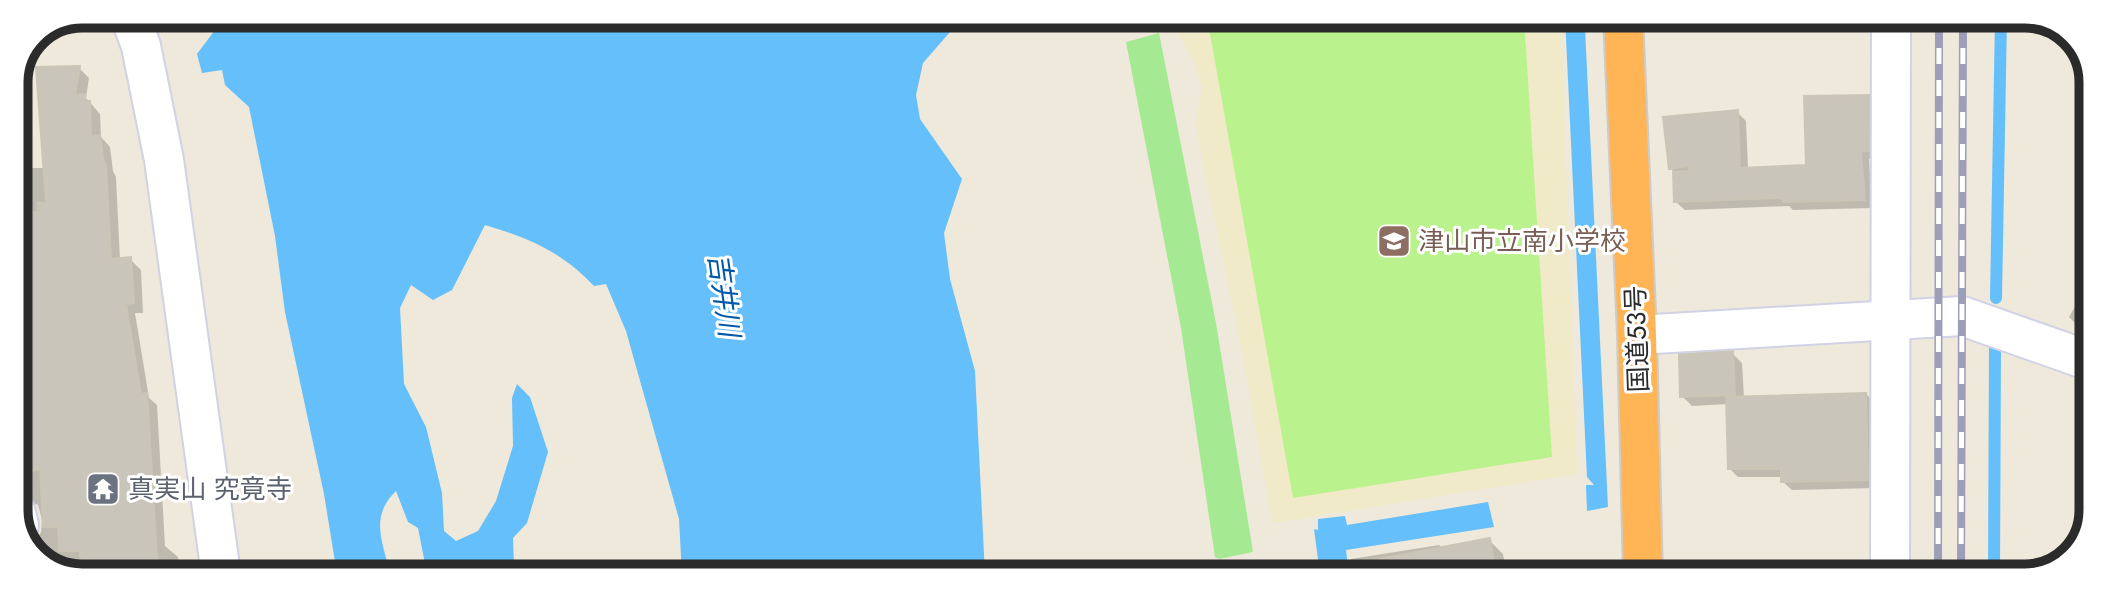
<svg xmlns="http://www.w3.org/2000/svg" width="2107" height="592" viewBox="0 0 2107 592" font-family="Jost,'Noto Sans JP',sans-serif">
	<rect width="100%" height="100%" fill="#eee9db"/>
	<path fill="#f1eac9" d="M 1172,17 L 1561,17 L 1577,474 L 1272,523 L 1243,357 L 1195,124 L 1202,90 L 1195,64 L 1173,25 Z"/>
	<path fill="#a5ea92" d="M 1159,33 L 1216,323 L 1253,552 L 1219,559 L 1215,557 L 1181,328 L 1126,42 Z"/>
	<path fill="#baf38d" d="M 1207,17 L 1524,17 L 1552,457 L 1293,498 Z"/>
	<g fill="#64bffb">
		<path d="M 217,16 L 947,17 L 950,32 L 923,63 L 916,95 L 920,119 L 962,179 L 944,233 L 950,279 L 975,371 L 985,575 L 682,575 L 679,519 L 626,331 L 606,284 L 594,286 C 562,252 529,238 485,225 L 452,290 L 433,300 L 411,285 L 400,308 L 404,384 L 426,427 L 442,493 L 444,531 L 456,541 L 478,531 L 496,501 L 513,446 L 512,398 L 517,384 L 530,397 L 548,452 L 527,523 L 513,538 L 514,565 L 511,575 L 427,574 L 418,528 L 408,522 L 396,491 C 369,517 383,542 390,574 L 337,574 L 324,494 L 285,312 L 275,236 L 249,107 L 225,85 L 222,70 L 202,73 L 197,54 L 218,26 Z"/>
		<path d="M 1565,17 L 1659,17 L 1654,22 L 1585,28 L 1608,507 L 1587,511 L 1586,485 L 1594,485 L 1587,477 Z"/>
		<path d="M 1488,502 L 1494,527 L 1346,550 L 1349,576 L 1320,575 L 1314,529 L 1318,530 L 1318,519 L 1345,516 L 1347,525 Z"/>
	</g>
	<g fill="#0003">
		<path d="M 79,68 L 89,78 L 86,98 L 100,114 L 101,137 L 110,147 L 113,171 L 116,177 L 120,260 L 130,259 L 141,270 L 143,313 L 135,313 L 149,398 L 157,405 L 165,546 L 178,557 L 179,565 L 185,570 L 185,574 L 65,574 L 32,554 L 29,546 L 35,542 L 41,532 L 42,520 L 38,505 L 30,502 L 19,491 L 16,482 L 16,168 L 45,168 Z"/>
		<path d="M 1868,97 L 1877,105 L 1877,159 L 1869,159 L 1872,208 L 1793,210 L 1789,206 L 1685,210 L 1676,202 L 1675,173 L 1670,168 L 1737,112 L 1746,121 L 1748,169 L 1808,166 Z"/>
		<path d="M 2091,195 L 2090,334 L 2083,331 L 2069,317 L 2081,296 Z"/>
		<path d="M 1732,353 L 1742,363 L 1744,398 L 1866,394 L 1875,403 L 1876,488 L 1792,490 L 1783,482 L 1783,477 L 1738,477 L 1729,468 L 1728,404 L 1692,406 L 1682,396 Z"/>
		<path d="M 1489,540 L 1503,554 L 1507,576 L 1354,576 L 1351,559 L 1439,545 L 1443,549 Z"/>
	</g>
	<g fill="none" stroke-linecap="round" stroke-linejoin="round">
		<g stroke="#64bffb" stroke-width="12">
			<path d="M 1996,298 L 2001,18"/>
			<path d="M 1994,576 L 1995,344"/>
		</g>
	</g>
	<g fill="#cac5bb" stroke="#cac5b5" stroke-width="2">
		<path d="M 80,66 L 75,95 L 85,94 L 85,101 L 90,101 L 91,136 L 100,135 L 103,159 L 106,165 L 111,259 L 131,257 L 134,303 L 126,304 L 141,394 L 147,393 L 158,574 L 81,574 L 80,551 L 59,551 L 58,527 L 43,527 L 40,469 L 16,475 L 16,213 L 38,212 L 37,203 L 46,203 L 36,67 Z"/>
		<path d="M 1869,95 L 1869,151 L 1861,151 L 1865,200 L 1783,202 L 1783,198 L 1674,202 L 1673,172 L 1689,171 L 1689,166 L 1669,169 L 1663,117 L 1738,110 L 1740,168 L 1806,165 L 1804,96 Z"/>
		<path d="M 1733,351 L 1735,395 L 1680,397 L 1679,354 Z"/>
		<path d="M 1866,393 L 1868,480 L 1781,482 L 1781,469 L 1728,469 L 1726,397 Z"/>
		<path d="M 1490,538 L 1496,576 L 1381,576 L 1380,559 Z"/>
	</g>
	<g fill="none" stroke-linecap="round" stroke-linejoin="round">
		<defs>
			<g id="minor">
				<path d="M 130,16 L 141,46 L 164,160 L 221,574"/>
				<path d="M 1637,335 L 1962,316 L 2090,361"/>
				<path d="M 16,513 L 19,525"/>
				<path d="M 1890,576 L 1891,18"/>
			</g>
			<path id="highway" d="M 1623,17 L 1637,335 L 1643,576"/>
		</defs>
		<use href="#minor" stroke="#d1d2e5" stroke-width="42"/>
		<use href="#highway" stroke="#ccc" stroke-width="42"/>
		<use href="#minor" stroke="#fff" stroke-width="38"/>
		<use href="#highway" stroke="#ffb556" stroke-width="38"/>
		<defs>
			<g id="rail">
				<path d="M 1938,576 L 1939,18"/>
				<path d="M 1961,576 L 1963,18"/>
			</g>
		</defs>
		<use href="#rail" stroke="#9d9eb7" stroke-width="8"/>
		<use href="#rail" stroke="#fff" stroke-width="5" stroke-dasharray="16" stroke-linecap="butt"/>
	</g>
	<defs>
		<symbol id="school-square" viewBox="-11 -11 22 22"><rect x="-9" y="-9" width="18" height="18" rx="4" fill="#8d6e63" stroke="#fff"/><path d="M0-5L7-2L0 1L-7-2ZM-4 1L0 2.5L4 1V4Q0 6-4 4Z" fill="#fff"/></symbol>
		<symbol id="temple-square" viewBox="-11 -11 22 22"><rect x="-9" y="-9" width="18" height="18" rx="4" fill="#6b7280" stroke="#fff"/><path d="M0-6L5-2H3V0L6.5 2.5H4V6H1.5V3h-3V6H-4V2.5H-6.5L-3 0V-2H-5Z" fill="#fff"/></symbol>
	</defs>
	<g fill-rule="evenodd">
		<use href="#school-square" x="1375" y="222" width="38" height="38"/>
		<use href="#temple-square" x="84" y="470" width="38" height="38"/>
	</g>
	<g text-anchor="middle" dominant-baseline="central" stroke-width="6" stroke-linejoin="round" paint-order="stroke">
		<g font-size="26" fill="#785e54" stroke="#fff" text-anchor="start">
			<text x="1418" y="241">津山市立南小学校</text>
		</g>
		<g font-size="26" fill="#2b2b2b" stroke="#fff">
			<text transform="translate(1637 339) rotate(-92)">国道53号</text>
		</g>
		<g font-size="26" fill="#5b616d" stroke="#fff" text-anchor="start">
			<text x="128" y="489">真実山 究竟寺</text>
		</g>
		<g font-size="28" font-style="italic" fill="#0059aa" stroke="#fff">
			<text transform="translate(724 295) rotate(82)">吉井川</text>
		</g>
	</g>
	<path d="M0 0H2107V592H0ZM82 28H2025A54 54 0 0 1 2079 82V510A54 54 0 0 1 2025 564H82A54 54 0 0 1 28 510V82A54 54 0 0 1 82 28Z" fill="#fff" fill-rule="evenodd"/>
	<path fill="none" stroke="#2b2b2b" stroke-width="9" d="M82 28H2025A54 54 0 0 1 2079 82V510A54 54 0 0 1 2025 564H82A54 54 0 0 1 28 510V82A54 54 0 0 1 82 28Z"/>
</svg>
